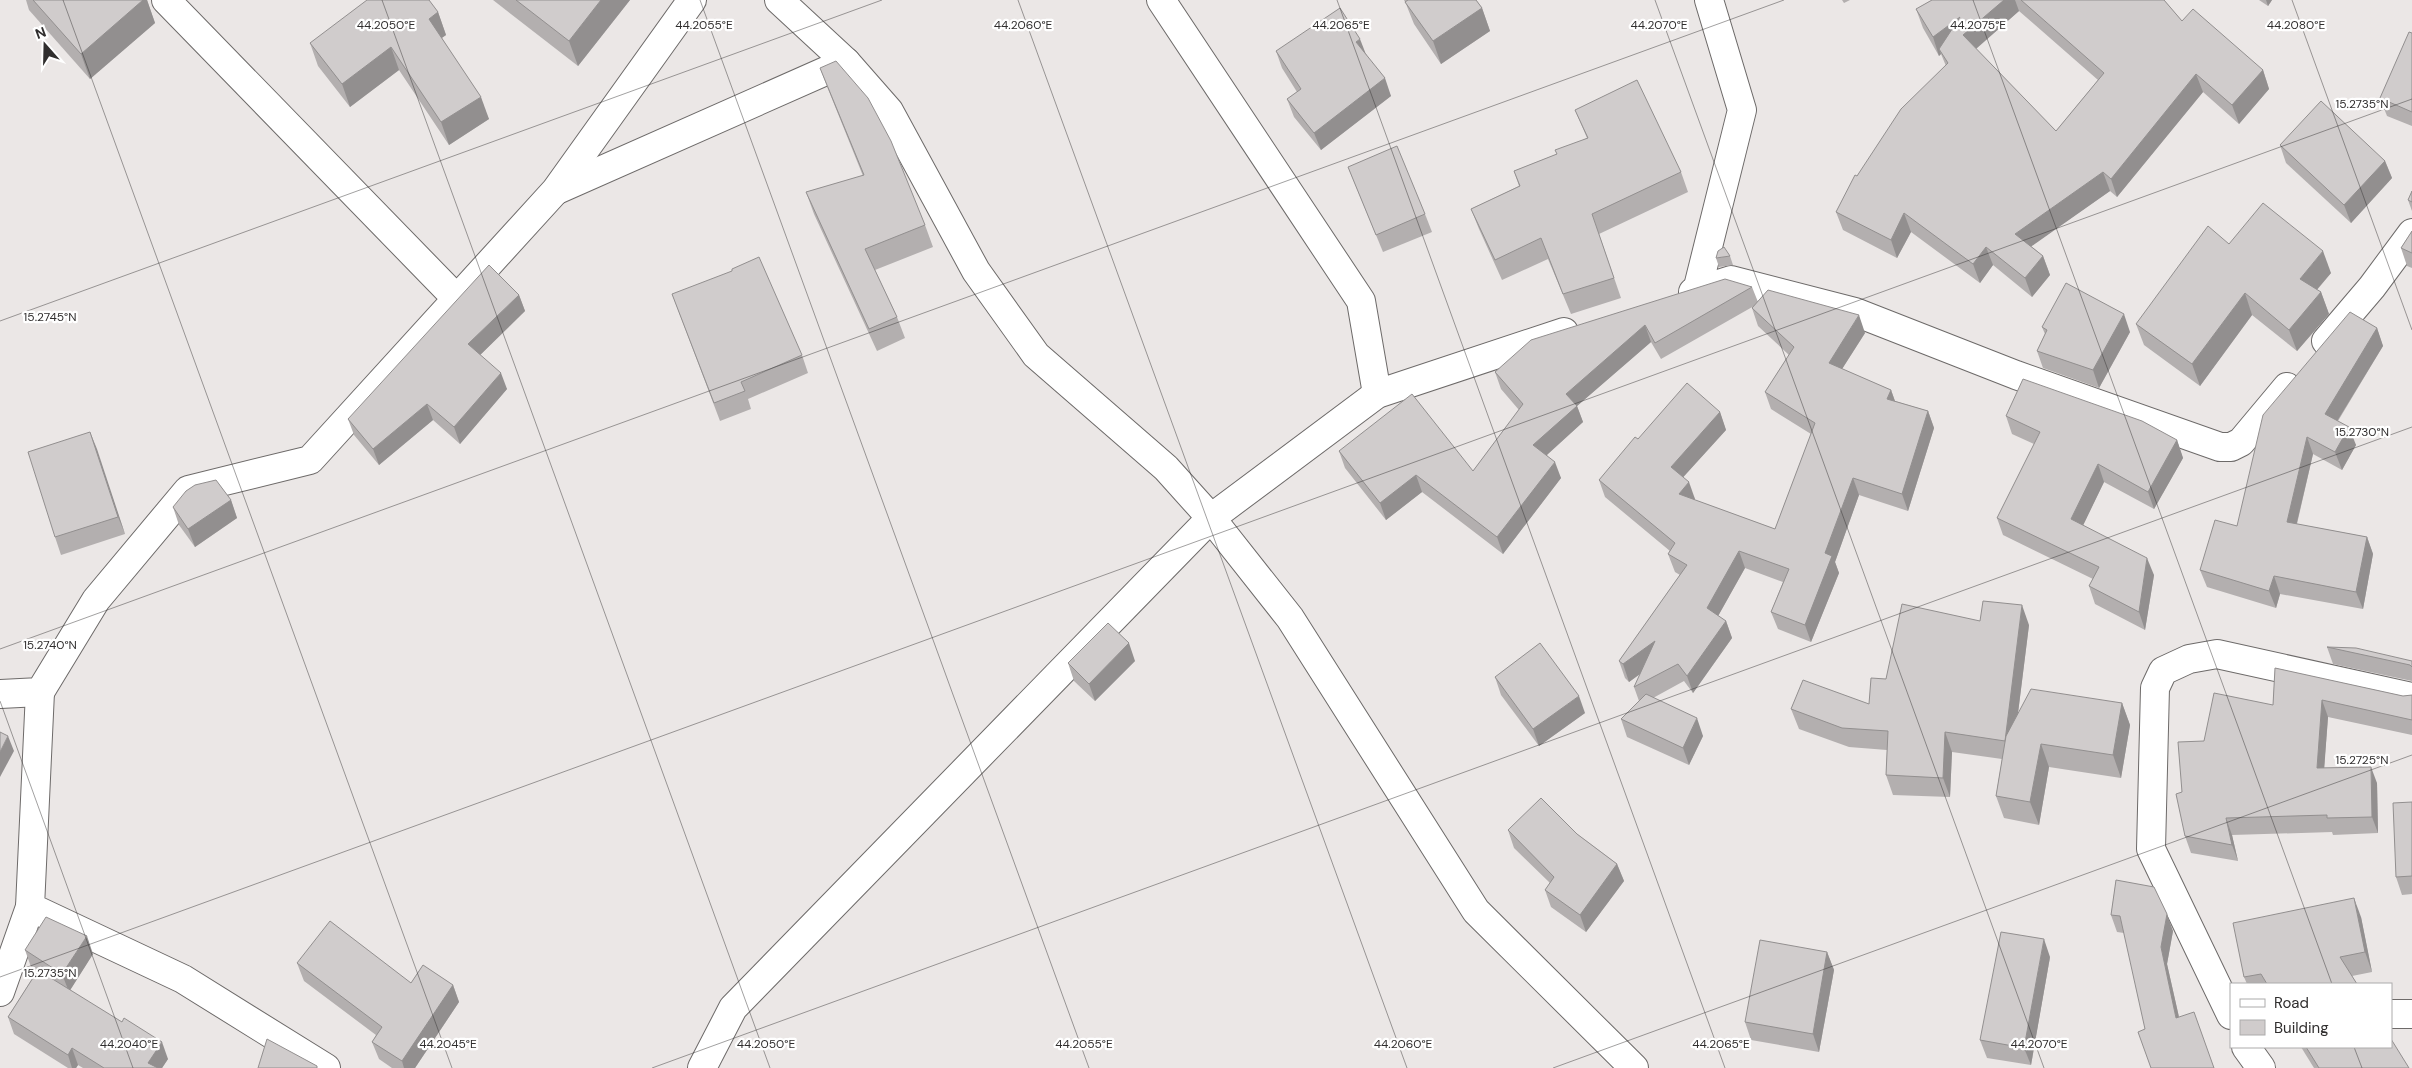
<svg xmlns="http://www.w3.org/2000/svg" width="2412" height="1068" viewBox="0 0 2412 1068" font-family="'DM Sans',sans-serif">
	<rect width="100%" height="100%" fill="#ebe7e6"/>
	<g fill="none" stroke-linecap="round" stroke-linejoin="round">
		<defs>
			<g id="minor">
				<path d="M 166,0 L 457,299"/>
				<path d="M 779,0 L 846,62 L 889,111 L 976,271 L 1036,355 L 1166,468 L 1211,518 L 1290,618 L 1476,911 L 1634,1068"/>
				<path d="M 1161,0 L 1361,301 L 1377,394"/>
				<path d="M 557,190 L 846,62"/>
				<path d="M 1697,291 L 1742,110 L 1709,0"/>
				<path d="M 1693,292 L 1731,280 L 1855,312 L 2016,375 L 2220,447 L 2231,447 L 2241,442 L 2287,387"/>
				<path d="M 2326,341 L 2372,287 L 2412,233"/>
				<path d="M 40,692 L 30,907 L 183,979 L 326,1068"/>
				<path d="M 0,694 L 40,692 L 96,600 L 188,490 L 310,460 L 556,190 L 692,0"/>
				<path d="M 0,992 L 30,907"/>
				<path d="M 2391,1014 L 2412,1014"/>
				<path d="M 2231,1015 L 2151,849 L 2155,688 L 2163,671 L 2189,659 L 2217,654 L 2412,697"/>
				<path d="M 2246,1047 L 2261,1068"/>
				<path d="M 702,1068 L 733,1008 L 1211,518 L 1377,394 L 1564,332"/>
			</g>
		</defs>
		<use href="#minor" stroke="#6d6a69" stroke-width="30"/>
		<use href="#minor" stroke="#fff" stroke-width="28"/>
	</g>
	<g fill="#b3afaf" fill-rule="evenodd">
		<path d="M 26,0 L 147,0 L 155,23 L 90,79 L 29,10 Z"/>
		<path d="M 493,0 L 630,0 L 578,66 Z"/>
		<path d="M 1404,0 L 1476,0 L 1482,8 L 1490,31 L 1441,64 L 1414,24 L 1406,4 Z"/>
		<path d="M 1842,0 L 1850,0 L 1844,3 Z"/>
		<path d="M 1932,0 L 2164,0 L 2182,21 L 2263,70 L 2269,89 L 2239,124 L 2203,92 L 2117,197 L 2110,191 L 2031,246 L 2043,256 L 2050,275 L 2032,297 L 1993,265 L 1980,283 L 1911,232 L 1897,258 L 1843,230 L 1836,212 L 1857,176 L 1946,66 L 1941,54 L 1939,56 L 1923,28 L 1916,9 ZM 2019,11 L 2098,80 L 2056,131 L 1976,49 Z"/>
		<path d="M 2259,0 L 2272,0 L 2268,6 Z"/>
		<path d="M 438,12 L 446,35 L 442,38 L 489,119 L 449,145 L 399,70 L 350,107 L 318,66 L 310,43 Z"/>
		<path d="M 2412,33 L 2412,126 L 2387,116 L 2380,98 Z"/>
		<path d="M 1276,51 L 1366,54 L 1391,96 L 1321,150 L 1294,117 L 1287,99 L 1297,92 L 1282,68 Z"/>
		<path d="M 820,68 L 925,225 L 933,247 L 875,270 L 897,317 L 905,338 L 877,351 L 814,214 L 806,192 L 863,176 L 828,89 Z"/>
		<path d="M 1575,110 L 1681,172 L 1688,192 L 1599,234 L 1621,298 L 1571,314 L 1548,259 L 1502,280 L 1479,229 L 1471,209 L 1519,186 L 1514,171 L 1557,154 L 1587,138 Z"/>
		<path d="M 2280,145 L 2385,161 L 2392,178 L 2351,223 L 2286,163 Z"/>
		<path d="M 1348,167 L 1425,214 L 1432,232 L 1383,252 Z"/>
		<path d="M 2412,191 L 2412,211 L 2408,200 Z"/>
		<path d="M 2412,231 L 2412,268 L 2407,266 L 2401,248 Z"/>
		<path d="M 2229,244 L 2331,273 L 2317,290 L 2321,292 L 2329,314 L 2297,351 L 2252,315 L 2200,386 L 2144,345 L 2136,324 Z"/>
		<path d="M 1730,256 L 1733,265 L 1719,267 L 1716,258 Z"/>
		<path d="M 1752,287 L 1758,302 L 1865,333 L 1842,369 L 1891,390 L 1895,401 L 1928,411 L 1934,428 L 1908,511 L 1859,495 L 1835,562 L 1839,573 L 1811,642 L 1778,629 L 1771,612 L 1783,582 L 1745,568 L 1718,616 L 1726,621 L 1732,638 L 1693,693 L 1684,681 L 1653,698 L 1703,736 L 1689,765 L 1627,737 L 1621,719 L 1639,701 L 1634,687 L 1640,674 L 1629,682 L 1625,678 L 1619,661 L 1680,575 L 1675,572 L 1668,554 L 1670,551 L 1605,497 L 1599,480 L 1638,439 L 1720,412 L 1726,430 L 1683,477 L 1695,499 L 1695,500 L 1775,529 L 1811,434 L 1771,409 L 1765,392 L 1789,355 L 1758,326 L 1752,308 L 1754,306 L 1661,359 L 1651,342 L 1577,406 L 1583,422 L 1547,455 L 1561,478 L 1503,554 L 1422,492 L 1386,520 L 1345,468 L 1339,451 L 1473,471 L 1519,410 L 1501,389 L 1495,372 Z"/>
		<path d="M 672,294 L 802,355 L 808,373 L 748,399 L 751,409 L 720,421 Z"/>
		<path d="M 519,295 L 525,311 L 480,355 L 507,389 L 460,444 L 433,420 L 379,465 L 354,435 L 348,419 Z"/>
		<path d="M 2042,327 L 2130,332 L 2099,388 L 2043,368 L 2037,351 L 2045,334 Z"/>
		<path d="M 2377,328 L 2383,346 L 2338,421 L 2356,445 L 2342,470 L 2313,454 L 2297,524 L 2367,537 L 2373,554 L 2363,609 L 2280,594 L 2276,608 L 2207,587 L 2200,570 L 2237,526 Z"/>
		<path d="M 2006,416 L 2177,440 L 2183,458 L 2154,509 L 2104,482 L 2083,525 L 2154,575 L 2145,630 L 2095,604 L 2089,586 L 2093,579 L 2003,535 L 1997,518 L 2034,444 L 2012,434 Z"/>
		<path d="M 90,432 L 125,534 L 61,555 L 55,537 Z"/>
		<path d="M 231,500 L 237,518 L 195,547 L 179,525 L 173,507 Z"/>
		<path d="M 1980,621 L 2029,625 L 2018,713 L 2122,703 L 2130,725 L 2121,778 L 2049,767 L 2039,825 L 2004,818 L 1996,796 L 2002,759 L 1952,752 L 1950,797 L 1893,795 L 1886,775 L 1887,750 L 1849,747 L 1799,729 L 1791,709 L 1869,704 L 1886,679 Z"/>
		<path d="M 2327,647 L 2412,661 L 2412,681 L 2333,664 Z"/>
		<path d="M 1135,661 L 1095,701 L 1074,681 L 1068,663 Z"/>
		<path d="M 2275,668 L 2403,696 L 2412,695 L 2412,735 L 2328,717 L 2324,768 L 2377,783 L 2378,833 L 2333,835 L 2332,832 L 2232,835 L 2238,861 L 2191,853 L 2185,836 L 2182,792 L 2204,741 L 2273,705 Z"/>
		<path d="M 1495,677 L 1585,713 L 1539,746 L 1501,695 Z"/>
		<path d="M 2412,802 L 2412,894 L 2402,895 L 2396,877 Z"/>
		<path d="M 1508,830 L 1577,834 L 1617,864 L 1624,881 L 1586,932 L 1551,907 L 1545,890 L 1550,883 L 1514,848 Z"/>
		<path d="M 2116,880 L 2173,931 L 2167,964 L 2179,1017 L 2124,933 L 2117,932 L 2111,915 Z"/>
		<path d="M 2361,917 L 2372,972 L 2352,976 L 2357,984 L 2247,984 L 2244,977 Z"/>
		<path d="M 25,950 L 93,954 L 70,990 L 168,1059 L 162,1068 L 83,1068 L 78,1065 L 76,1068 L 68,1068 L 14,1034 L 8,1017 L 37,971 L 31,967 Z"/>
		<path d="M 1827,952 L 1834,970 L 1819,1052 L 1751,1040 L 1745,1022 Z"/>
		<path d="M 2050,957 L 2031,1065 L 1987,1058 L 1980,1040 Z"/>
		<path d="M 297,963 L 411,983 L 453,985 L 459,1002 L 415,1068 L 392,1068 L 379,1059 L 372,1042 L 376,1035 L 304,981 Z"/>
		<path d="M 2301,1047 L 2391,1047 L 2409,1068 L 2314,1068 Z"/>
	</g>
	<g fill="#928f8f">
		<path d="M 143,0 L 147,0 L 155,23 L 90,79 L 81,54 Z"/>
		<path d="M 601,0 L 630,0 L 578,66 L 569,41 Z"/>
		<path d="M 2004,0 L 2015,0 L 2019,11 L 1970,54 L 1939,49 L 1941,54 L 1939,56 L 1933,37 L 1960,17 Z"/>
		<path d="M 2266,0 L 2272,0 L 2268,6 Z"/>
		<path d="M 1482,8 L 1490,31 L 1441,64 L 1433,41 Z"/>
		<path d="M 438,12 L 446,35 L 437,41 L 429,19 Z"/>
		<path d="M 1360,39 L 1367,57 L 1356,42 Z"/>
		<path d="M 391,47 L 399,70 L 350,107 L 342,84 Z"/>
		<path d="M 2263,70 L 2269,89 L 2239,124 L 2232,105 Z"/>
		<path d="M 2196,74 L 2203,92 L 2117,197 L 2111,179 Z"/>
		<path d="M 1385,78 L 1391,96 L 1321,150 L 1314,133 Z"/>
		<path d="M 481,97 L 489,119 L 449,145 L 441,122 Z"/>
		<path d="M 2385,161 L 2392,178 L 2351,223 L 2344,205 Z"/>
		<path d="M 2103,172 L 2110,191 L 2022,253 L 2015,234 Z"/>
		<path d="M 1904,213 L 1911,232 L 1897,258 L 1891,240 Z"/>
		<path d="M 1986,247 L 1993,265 L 1980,283 L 1973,264 Z"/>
		<path d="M 2323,251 L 2331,273 L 2307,301 L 2300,279 Z"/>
		<path d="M 2043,256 L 2050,275 L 2032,297 L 2025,278 Z"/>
		<path d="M 2321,292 L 2329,314 L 2297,351 L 2289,330 Z"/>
		<path d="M 2245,293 L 2252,315 L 2200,386 L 2192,364 Z"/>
		<path d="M 519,295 L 525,311 L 474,361 L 468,344 Z"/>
		<path d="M 2124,314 L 2130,332 L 2099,388 L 2093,370 Z"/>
		<path d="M 1859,315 L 1865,333 L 1835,380 L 1829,363 Z"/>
		<path d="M 1645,325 L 1651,342 L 1577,406 L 1583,422 L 1539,462 L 1533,445 L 1566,394 Z"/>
		<path d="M 2377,328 L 2383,346 L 2331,431 L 2325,414 Z"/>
		<path d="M 501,373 L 507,389 L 460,444 L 454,427 Z"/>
		<path d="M 1891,390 L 1897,407 L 1887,399 Z"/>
		<path d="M 427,404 L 433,420 L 379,465 L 373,449 Z"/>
		<path d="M 1928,411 L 1934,428 L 1908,511 L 1902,494 Z"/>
		<path d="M 1720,412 L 1726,430 L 1677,484 L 1671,467 Z"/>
		<path d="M 2349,427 L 2356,445 L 2342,470 L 2335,452 Z"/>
		<path d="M 90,432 L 97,449 L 125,534 L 118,517 Z"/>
		<path d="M 2307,437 L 2313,454 L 2293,539 L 2287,522 Z"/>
		<path d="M 2177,440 L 2183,458 L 2154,509 L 2148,492 Z"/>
		<path d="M 1555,462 L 1561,478 L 1503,554 L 1497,537 Z"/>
		<path d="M 2098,464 L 2104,482 L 2078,536 L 2071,519 Z"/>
		<path d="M 1416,475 L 1422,492 L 1386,520 L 1380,503 Z"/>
		<path d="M 1853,478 L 1859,495 L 1835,562 L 1839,573 L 1811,642 L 1805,625 L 1825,553 Z"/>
		<path d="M 1689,482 L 1695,499 L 1685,511 L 1679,494 Z"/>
		<path d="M 231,500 L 237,518 L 195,547 L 188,529 Z"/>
		<path d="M 2367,537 L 2373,554 L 2363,609 L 2356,592 Z"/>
		<path d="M 1739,551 L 1745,568 L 1713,625 L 1707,608 Z"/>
		<path d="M 2147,558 L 2154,575 L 2145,630 L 2139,612 Z"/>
		<path d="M 2274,576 L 2280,594 L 2276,608 L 2269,591 Z"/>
		<path d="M 2022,605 L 2029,625 L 2012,761 L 2005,741 Z"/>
		<path d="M 1726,621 L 1732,638 L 1693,693 L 1687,676 Z"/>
		<path d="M 1655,641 L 1662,658 L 1629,682 L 1623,664 Z"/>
		<path d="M 1129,643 L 1135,661 L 1095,701 L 1089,684 Z"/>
		<path d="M 1579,696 L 1585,713 L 1539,746 L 1533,729 Z"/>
		<path d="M 2322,700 L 2328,717 L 2323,785 L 2317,768 Z"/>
		<path d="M 2122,703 L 2130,725 L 2121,778 L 2113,755 Z"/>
		<path d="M 1697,718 L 1703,736 L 1689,765 L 1683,748 Z"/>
		<path d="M 1945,732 L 1952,752 L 1950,797 L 1943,778 Z"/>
		<path d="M 8,736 L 14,751 L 0,777 L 0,752 Z"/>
		<path d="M 2041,744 L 2049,767 L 2039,825 L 2030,802 Z"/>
		<path d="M 2371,767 L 2377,783 L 2378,833 L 2372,817 Z"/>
		<path d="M 2226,818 L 2232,835 L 2238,861 L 2232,845 Z"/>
		<path d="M 1617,864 L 1624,881 L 1586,932 L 1580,915 Z"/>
		<path d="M 2354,898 L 2361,917 L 2372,972 L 2365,952 Z"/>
		<path d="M 2167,914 L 2173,931 L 2167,964 L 2183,1035 L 2176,1018 L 2161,947 Z"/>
		<path d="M 87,936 L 93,954 L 69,992 L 62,974 Z"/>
		<path d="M 2044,939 L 2050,957 L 2031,1065 L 2024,1048 Z"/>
		<path d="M 1827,952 L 1834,970 L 1819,1052 L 1813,1034 Z"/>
		<path d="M 453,985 L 459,1002 L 415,1068 L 404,1068 L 402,1061 Z"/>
		<path d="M 162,1042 L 168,1059 L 162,1068 L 150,1068 L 148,1063 Z"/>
		<path d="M 72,1048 L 78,1065 L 76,1068 L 72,1068 L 68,1055 Z"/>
	</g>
	<g fill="#d0cccc" stroke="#928f8f">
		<path d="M 33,0 L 143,0 L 81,54 Z"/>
		<path d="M 367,0 L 429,0 L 438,12 L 429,19 L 481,97 L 441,122 L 391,47 L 342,84 L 310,43 Z"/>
		<path d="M 516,0 L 601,0 L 569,41 Z"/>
		<path d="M 1408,0 L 1476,0 L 1482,8 L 1433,41 L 1405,2 Z"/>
		<path d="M 1932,0 L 2004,0 L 1963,35 L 2056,131 L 2104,73 L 2021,0 L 2164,0 L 2182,21 L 2193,9 L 2263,70 L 2232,105 L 2196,74 L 2111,179 L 2103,172 L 2015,234 L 2043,256 L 2025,278 L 1986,247 L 1973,264 L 1904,213 L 1891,240 L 1836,212 L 1855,175 L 1857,176 L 1901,109 L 1948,63 L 1939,49 L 1960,17 L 1933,37 L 1916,9 Z"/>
		<path d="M 1340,8 L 1360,39 L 1356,42 L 1385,78 L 1314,133 L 1287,99 L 1301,89 L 1276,51 Z"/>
		<path d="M 2409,32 L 2412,33 L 2412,112 L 2380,98 Z"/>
		<path d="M 836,61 L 868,98 L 891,141 L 925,225 L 865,249 L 897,317 L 869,329 L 806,192 L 864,175 L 820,68 Z"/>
		<path d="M 1637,80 L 1681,172 L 1592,214 L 1614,278 L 1563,294 L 1541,238 L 1495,260 L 1471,209 L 1520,186 L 1514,171 L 1557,154 L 1555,150 L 1588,138 L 1575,110 Z"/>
		<path d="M 2321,101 L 2385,161 L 2344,205 L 2280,145 Z"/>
		<path d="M 1397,146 L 1425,214 L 1376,235 L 1348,167 Z"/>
		<path d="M 2412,191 L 2412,202 L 2408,200 Z"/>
		<path d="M 2263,203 L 2323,251 L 2300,279 L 2321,292 L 2289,330 L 2245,293 L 2192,364 L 2136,324 L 2208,226 L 2229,244 Z"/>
		<path d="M 2412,231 L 2412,253 L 2401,248 Z"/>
		<path d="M 1724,247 L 1730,256 L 1716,258 L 1718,251 Z"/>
		<path d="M 759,257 L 802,355 L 741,382 L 745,391 L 714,403 L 672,294 L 732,271 L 732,269 Z"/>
		<path d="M 489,265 L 519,295 L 468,344 L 501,373 L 454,427 L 427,404 L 373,449 L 348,419 Z"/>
		<path d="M 1725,279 L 1752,287 L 1655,343 L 1645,325 L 1566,394 L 1577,406 L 1533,445 L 1555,462 L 1497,537 L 1416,475 L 1380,503 L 1339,451 L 1412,394 L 1473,471 L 1523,404 L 1495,372 L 1531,340 Z"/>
		<path d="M 2066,283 L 2124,314 L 2093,370 L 2037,351 L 2047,330 L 2042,327 Z"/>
		<path d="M 1768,290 L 1859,315 L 1829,363 L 1891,390 L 1887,399 L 1928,411 L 1902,494 L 1853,478 L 1825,553 L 1832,556 L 1805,625 L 1771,612 L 1789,569 L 1739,551 L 1707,608 L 1726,621 L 1687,676 L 1678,664 L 1634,687 L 1655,641 L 1623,664 L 1619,661 L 1687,565 L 1668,554 L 1675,543 L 1599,480 L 1635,437 L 1638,439 L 1687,383 L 1720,412 L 1671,467 L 1689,482 L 1679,494 L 1775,529 L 1815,423 L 1765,392 L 1794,347 L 1752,308 Z"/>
		<path d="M 2350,312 L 2377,328 L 2325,414 L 2349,427 L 2335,452 L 2307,437 L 2287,522 L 2367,537 L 2356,592 L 2274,576 L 2269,591 L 2200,570 L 2215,520 L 2237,526 L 2263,415 Z"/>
		<path d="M 2023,379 L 2142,421 L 2177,440 L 2148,492 L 2098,464 L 2071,519 L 2147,558 L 2139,612 L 2089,586 L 2099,567 L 1997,518 L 2040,432 L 2006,416 Z"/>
		<path d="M 90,432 L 118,517 L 55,537 L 28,452 Z"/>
		<path d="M 216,480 L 231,500 L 188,529 L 173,507 L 186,491 L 195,485 Z"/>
		<path d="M 1983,601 L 2022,605 L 2005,741 L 1945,732 L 1943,778 L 1886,775 L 1888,731 L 1842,728 L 1791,709 L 1803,680 L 1869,704 L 1871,678 L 1886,679 L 1902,604 L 1980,621 Z"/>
		<path d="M 1108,623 L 1129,643 L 1089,684 L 1068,663 Z"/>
		<path d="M 1540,643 L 1579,696 L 1533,729 L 1495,677 Z"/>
		<path d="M 2327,647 L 2356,648 L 2412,661 L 2412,667 L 2410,665 Z"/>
		<path d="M 2275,668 L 2403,696 L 2412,695 L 2412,720 L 2322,700 L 2317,768 L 2371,767 L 2372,817 L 2327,818 L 2327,815 L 2226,818 L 2232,845 L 2185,836 L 2176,794 L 2182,792 L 2178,742 L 2204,741 L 2214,693 L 2273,705 Z"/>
		<path d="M 2031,689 L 2122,703 L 2113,755 L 2041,744 L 2030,802 L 1996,796 L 2006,736 Z"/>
		<path d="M 1646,694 L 1697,718 L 1683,748 L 1621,719 Z"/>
		<path d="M 0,732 L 8,736 L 0,752 Z"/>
		<path d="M 1541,798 L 1577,834 L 1617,864 L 1580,915 L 1545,890 L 1554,877 L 1508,830 Z"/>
		<path d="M 2412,802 L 2412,876 L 2396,877 L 2393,803 Z"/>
		<path d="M 2116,880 L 2154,887 L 2167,914 L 2161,947 L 2176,1018 L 2194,1012 L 2214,1068 L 2151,1068 L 2138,1032 L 2145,1029 L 2120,916 L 2111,915 Z"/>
		<path d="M 2354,898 L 2365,952 L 2340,957 L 2357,984 L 2267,984 L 2261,974 L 2244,977 L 2233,923 Z"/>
		<path d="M 46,917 L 87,936 L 62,974 L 25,950 Z"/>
		<path d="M 330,921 L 411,983 L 423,965 L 453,985 L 402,1061 L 372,1042 L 382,1027 L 297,963 Z"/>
		<path d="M 2001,932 L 2044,939 L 2024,1048 L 1980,1040 Z"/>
		<path d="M 1760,940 L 1827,952 L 1813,1034 L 1745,1022 Z"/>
		<path d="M 38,970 L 122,1022 L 124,1018 L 162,1042 L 148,1063 L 158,1068 L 104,1068 L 72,1048 L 68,1055 L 8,1017 Z"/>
		<path d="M 267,1039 L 317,1066 L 317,1068 L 258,1068 Z"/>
		<path d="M 2391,1039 L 2409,1068 L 2319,1068 L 2306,1047 L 2391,1047 Z"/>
	</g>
	<path fill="none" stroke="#302e2e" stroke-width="1" stroke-opacity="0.45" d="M 63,0 L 452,1068M 382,0 L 770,1068M 700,0 L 1089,1068M 1018,0 L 1407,1068M 1337,0 L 1725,1068M 1655,0 L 2044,1068M 1973,0 L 2332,984M 2292,0 L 2412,330M 0,321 L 882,0M 0,649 L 1784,0M 0,701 L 133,1068M 0,977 L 2412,99M 2354,1047 L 2362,1068M 652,1068 L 2412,427M 1553,1068 L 2412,755"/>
	<g font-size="12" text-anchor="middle" fill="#302e2e" stroke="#fff" stroke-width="4.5" stroke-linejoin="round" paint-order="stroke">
		<text x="1341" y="29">44.2065°E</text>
		<text x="1978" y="29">44.2075°E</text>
		<text x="386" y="29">44.2050°E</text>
		<text x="704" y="29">44.2055°E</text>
		<text x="1023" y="29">44.2060°E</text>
		<text x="1659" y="29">44.2070°E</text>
		<text x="2296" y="29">44.2080°E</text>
		<text x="2362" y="108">15.2735°N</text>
		<text x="50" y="321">15.2745°N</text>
		<text x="2362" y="436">15.2730°N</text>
		<text x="50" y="649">15.2740°N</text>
		<text x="2362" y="764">15.2725°N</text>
		<text x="50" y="977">15.2735°N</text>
		<text x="129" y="1048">44.2040°E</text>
		<text x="448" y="1048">44.2045°E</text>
		<text x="766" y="1048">44.2050°E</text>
		<text x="1084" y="1048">44.2055°E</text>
		<text x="1403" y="1048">44.2060°E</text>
		<text x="1721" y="1048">44.2065°E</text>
		<text x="2039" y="1048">44.2070°E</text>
	</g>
	<rect x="2230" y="983" width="162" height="65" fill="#ffffff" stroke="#acabab"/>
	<rect x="2240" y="999" width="25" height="8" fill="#ffffff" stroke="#acabab"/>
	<text x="2274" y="1008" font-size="15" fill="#302e2e">Road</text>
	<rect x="2240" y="1020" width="25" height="15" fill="#d0cccc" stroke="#acabab"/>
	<text x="2274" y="1033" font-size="15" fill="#302e2e">Building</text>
	<g transform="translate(45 45) rotate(340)" stroke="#ffffff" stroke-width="4" paint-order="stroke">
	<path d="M0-4L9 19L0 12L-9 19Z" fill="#302e2e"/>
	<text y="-8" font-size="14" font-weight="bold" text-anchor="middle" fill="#302e2e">N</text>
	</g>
</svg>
